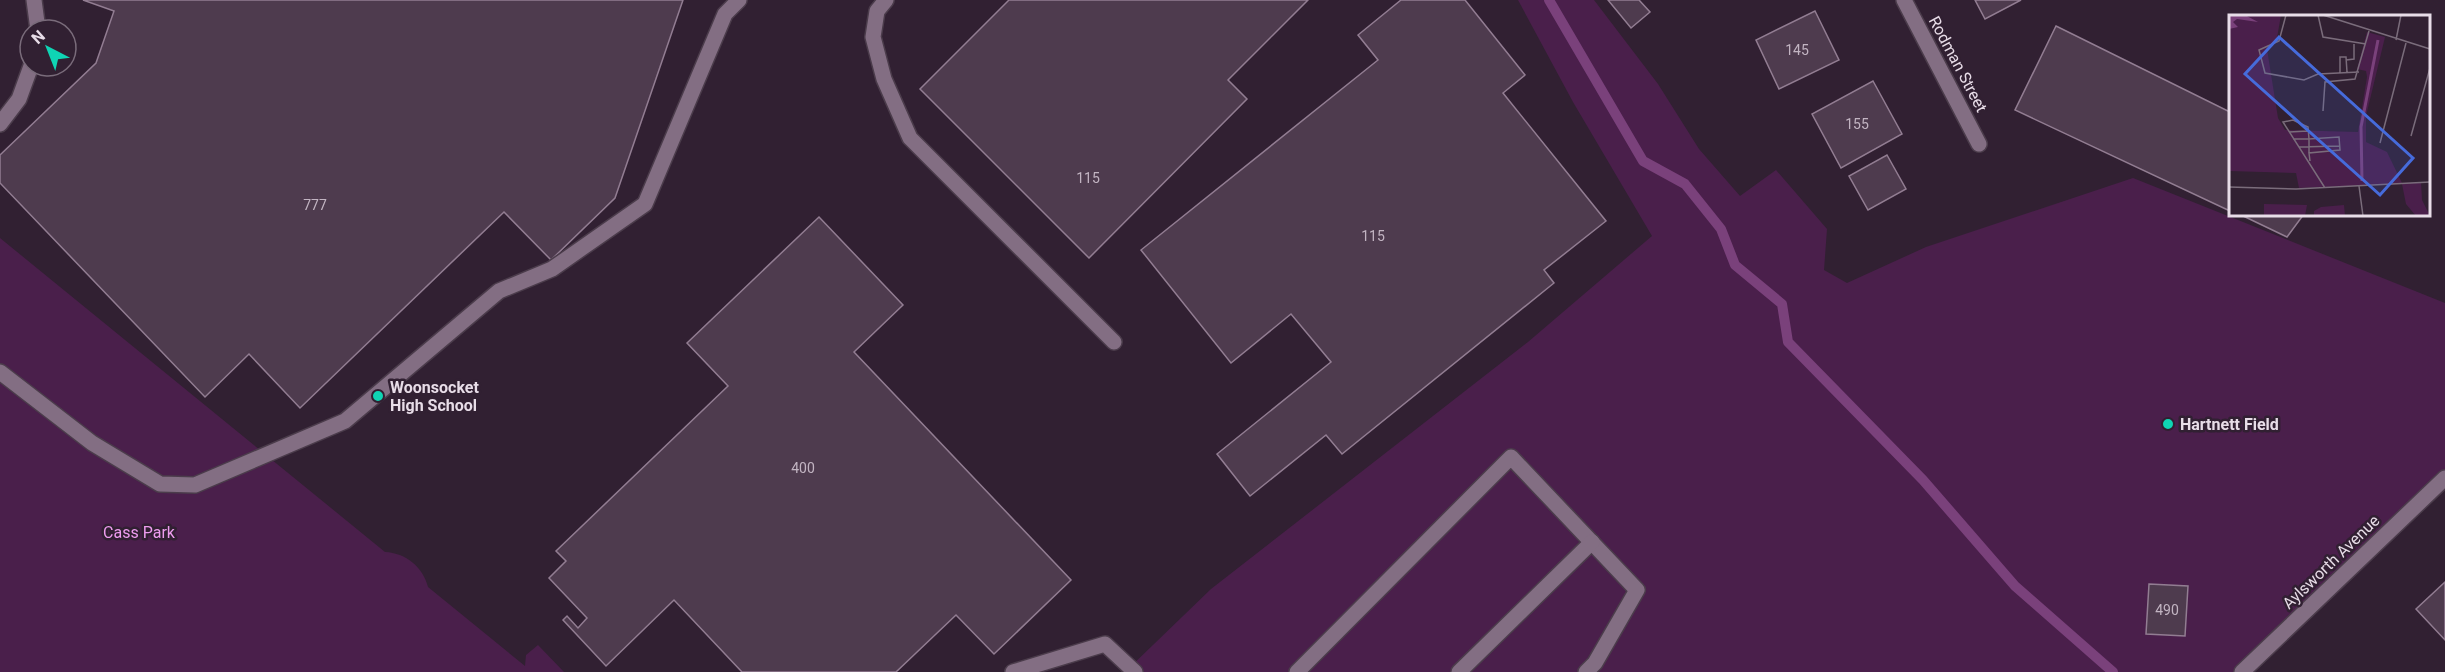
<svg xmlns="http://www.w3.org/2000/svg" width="2445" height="672" viewBox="0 0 2445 672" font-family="Roboto,sans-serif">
	<rect width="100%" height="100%" fill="#312032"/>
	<g fill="#4a1f4b">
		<path d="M 1518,0 L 1594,0 L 1658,84 L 1699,149 L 1740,196 L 1776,170 L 1827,229 L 1824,270 L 1847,283 L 1926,247 L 2133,178 L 2445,303 L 2445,473 L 2249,672 L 1125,672 L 1211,589 L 1528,342 L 1652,236 L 1573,102 Z"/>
		<path d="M 0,238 L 385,552 C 406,553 423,567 428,587 L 525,666 L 526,655 L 538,645 L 564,672 L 0,672 Z"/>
	</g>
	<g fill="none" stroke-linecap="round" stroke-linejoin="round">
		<path stroke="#7a417b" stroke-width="10" d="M 1549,0 L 1643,161 L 1685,184 L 1721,229 L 1735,265 L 1782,304 L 1788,342 L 1923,480 L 2015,586 L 2113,672"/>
	</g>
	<g fill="#4e3b4e" stroke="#927d92" stroke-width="1.5">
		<path d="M 83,0 L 683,0 L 615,198 L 551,260 L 504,212 L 300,408 L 249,354 L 205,397 L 0,183 L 0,155 L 96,63 L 114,11 Z"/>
		<path d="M 1009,0 L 1308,0 L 1228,80 L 1247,99 L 1089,258 L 920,89 Z"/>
		<path d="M 1401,0 L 1465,0 L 1525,75 L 1503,93 L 1606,221 L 1544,270 L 1554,283 L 1342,454 L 1326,435 L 1250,496 L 1217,454 L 1331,362 L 1291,314 L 1231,363 L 1141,250 L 1378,60 L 1358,35 Z"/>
		<path d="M 1608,0 L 1639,0 L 1650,12 L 1631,28 Z"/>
		<path d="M 1975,0 L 2021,0 L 1985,19 Z"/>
		<path d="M 1815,11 L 1839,60 L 1779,89 L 1756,40 Z"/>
		<path d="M 2056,26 L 2230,112 L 2230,211 L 2015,110 Z"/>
		<path d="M 1873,81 L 1902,134 L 1841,168 L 1812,114 Z"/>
		<path d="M 1887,155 L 1906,189 L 1868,210 L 1849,176 Z"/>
		<path d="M 2239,214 L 2304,214 L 2287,237 Z"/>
		<path d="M 819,217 L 903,305 L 854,352 L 1071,580 L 994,654 L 956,615 L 896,672 L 742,672 L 674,600 L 606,666 L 563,620 L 567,616 L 578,628 L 587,618 L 549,578 L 566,561 L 556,551 L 728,386 L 687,343 Z"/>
		<path d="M 2445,582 L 2445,640 L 2416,609 Z"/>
		<path d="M 2149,584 L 2188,586 L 2185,636 L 2146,634 Z"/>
	</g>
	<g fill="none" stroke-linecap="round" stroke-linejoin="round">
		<defs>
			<g id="service">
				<path d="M 34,0 L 38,30"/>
				<path d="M 886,0 L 877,11 L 873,37 L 884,79 L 910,138 L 1114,342"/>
				<path d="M 0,124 L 19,99 L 31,66"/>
				<path d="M 0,372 L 92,443 L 160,484 L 195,485 L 345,421 L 499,291 L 552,269 L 645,204 L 725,14 L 739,0"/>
				<path d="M 1013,672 L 1105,644 L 1135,672"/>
				<path d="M 1297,672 L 1511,457 L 1637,590 L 1595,663 L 1586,672"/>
				<path d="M 1459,672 L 1592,542"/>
			</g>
			<g id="minor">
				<path d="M 1904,0 L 1979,144"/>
				<path d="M 2242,672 L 2445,478"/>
			</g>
		</defs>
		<use href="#service" stroke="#4b3c4b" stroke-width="18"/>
		<use href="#minor" stroke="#4b3c4b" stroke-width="18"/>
		<use href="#service" stroke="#836e83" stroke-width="15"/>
		<use href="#minor" stroke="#836e83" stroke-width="15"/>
	</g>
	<g fill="#0fd5b4" stroke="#312032" stroke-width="2">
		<circle cx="378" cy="396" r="6"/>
		<circle cx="2168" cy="424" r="6"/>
	</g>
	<g text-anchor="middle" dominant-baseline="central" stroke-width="5" stroke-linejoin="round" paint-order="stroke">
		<g font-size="14" fill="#c2b4c2">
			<text x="1797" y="50">145</text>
			<text x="1857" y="124">155</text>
			<text x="1088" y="178">115</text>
			<text x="315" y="205">777</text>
			<text x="1373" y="236">115</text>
			<text x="803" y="468">400</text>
			<text x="2167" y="610">490</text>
		</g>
		<g font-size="16" fill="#e8dde8" stroke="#312032">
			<text transform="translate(1958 64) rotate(62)">Rodman Street</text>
			<text transform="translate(2331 562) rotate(-44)">Aylsworth Avenue</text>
		</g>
		<g font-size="16" font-weight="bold" fill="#e8dde8" stroke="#312032" text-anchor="start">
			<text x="390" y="387">Woonsocket<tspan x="390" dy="18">High School</tspan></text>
			<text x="2180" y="424">Hartnett Field</text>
		</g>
		<g font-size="16" fill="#ee9cef" stroke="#312032">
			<text x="139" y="532">Cass Park</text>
		</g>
	</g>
	<g transform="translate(2229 15)">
		<rect width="201" height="201" fill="#312032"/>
		<path d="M 0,0 L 52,0 L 48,23 L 38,34 L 49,103 L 56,115 L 129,117 L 138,62 L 137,56 L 128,54 L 138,17 L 156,22 L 137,101 L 137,127 L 158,137 L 173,168 L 192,167 L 193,185 L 201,201 L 187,201 L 177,189 L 173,169 L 70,173 L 67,158 L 0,156 ZM 35,189 L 78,190 L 76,201 L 35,201 ZM 115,190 L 116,201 L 85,201 L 85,196 L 92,192 Z" fill="#4a1f4b"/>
		<path d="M 0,0 L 16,0 L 29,7 L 8,4 L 4,7 L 9,12 L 0,14 Z" fill="#7a417b"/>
		<path fill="none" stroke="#7a417b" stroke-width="3" d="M 133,166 L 132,112 L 149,25"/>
		<path fill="none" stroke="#7a6c7b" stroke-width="1.5" d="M 57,0 L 50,26 L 30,35 L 36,58 L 75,65 L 89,59 L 130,57M 89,0 L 94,22 L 137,29M 94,0 L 201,34M 167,25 L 172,0M 117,45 L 125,44 L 125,29M 111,58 L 111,42 L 117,42 L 118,57M 94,96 L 96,67 L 126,64 L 140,16M 60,117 L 79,116M 182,121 L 201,53M 64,124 L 80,124 L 80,138M 151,128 L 177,28M 70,132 L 110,131M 81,146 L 80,138 L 111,135 L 110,122 L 80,124 L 79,112 L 64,105 L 54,107 L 96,173M 130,171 L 134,201M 0,172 L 67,174 L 201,167"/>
		<path fill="#466bdb" fill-opacity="0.15" stroke="#466bdb" stroke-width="3" d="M 50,22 L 184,143 L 151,180 L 16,59 Z"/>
		<rect width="201" height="201" fill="none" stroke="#e8dde8" stroke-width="3"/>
	</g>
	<g transform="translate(48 48) rotate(318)"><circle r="28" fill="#312032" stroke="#7a6c7b" stroke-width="1.5"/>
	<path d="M0-4.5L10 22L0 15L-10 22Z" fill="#0fd5b4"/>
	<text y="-9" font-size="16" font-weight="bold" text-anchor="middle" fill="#e8dde8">N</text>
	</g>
</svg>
